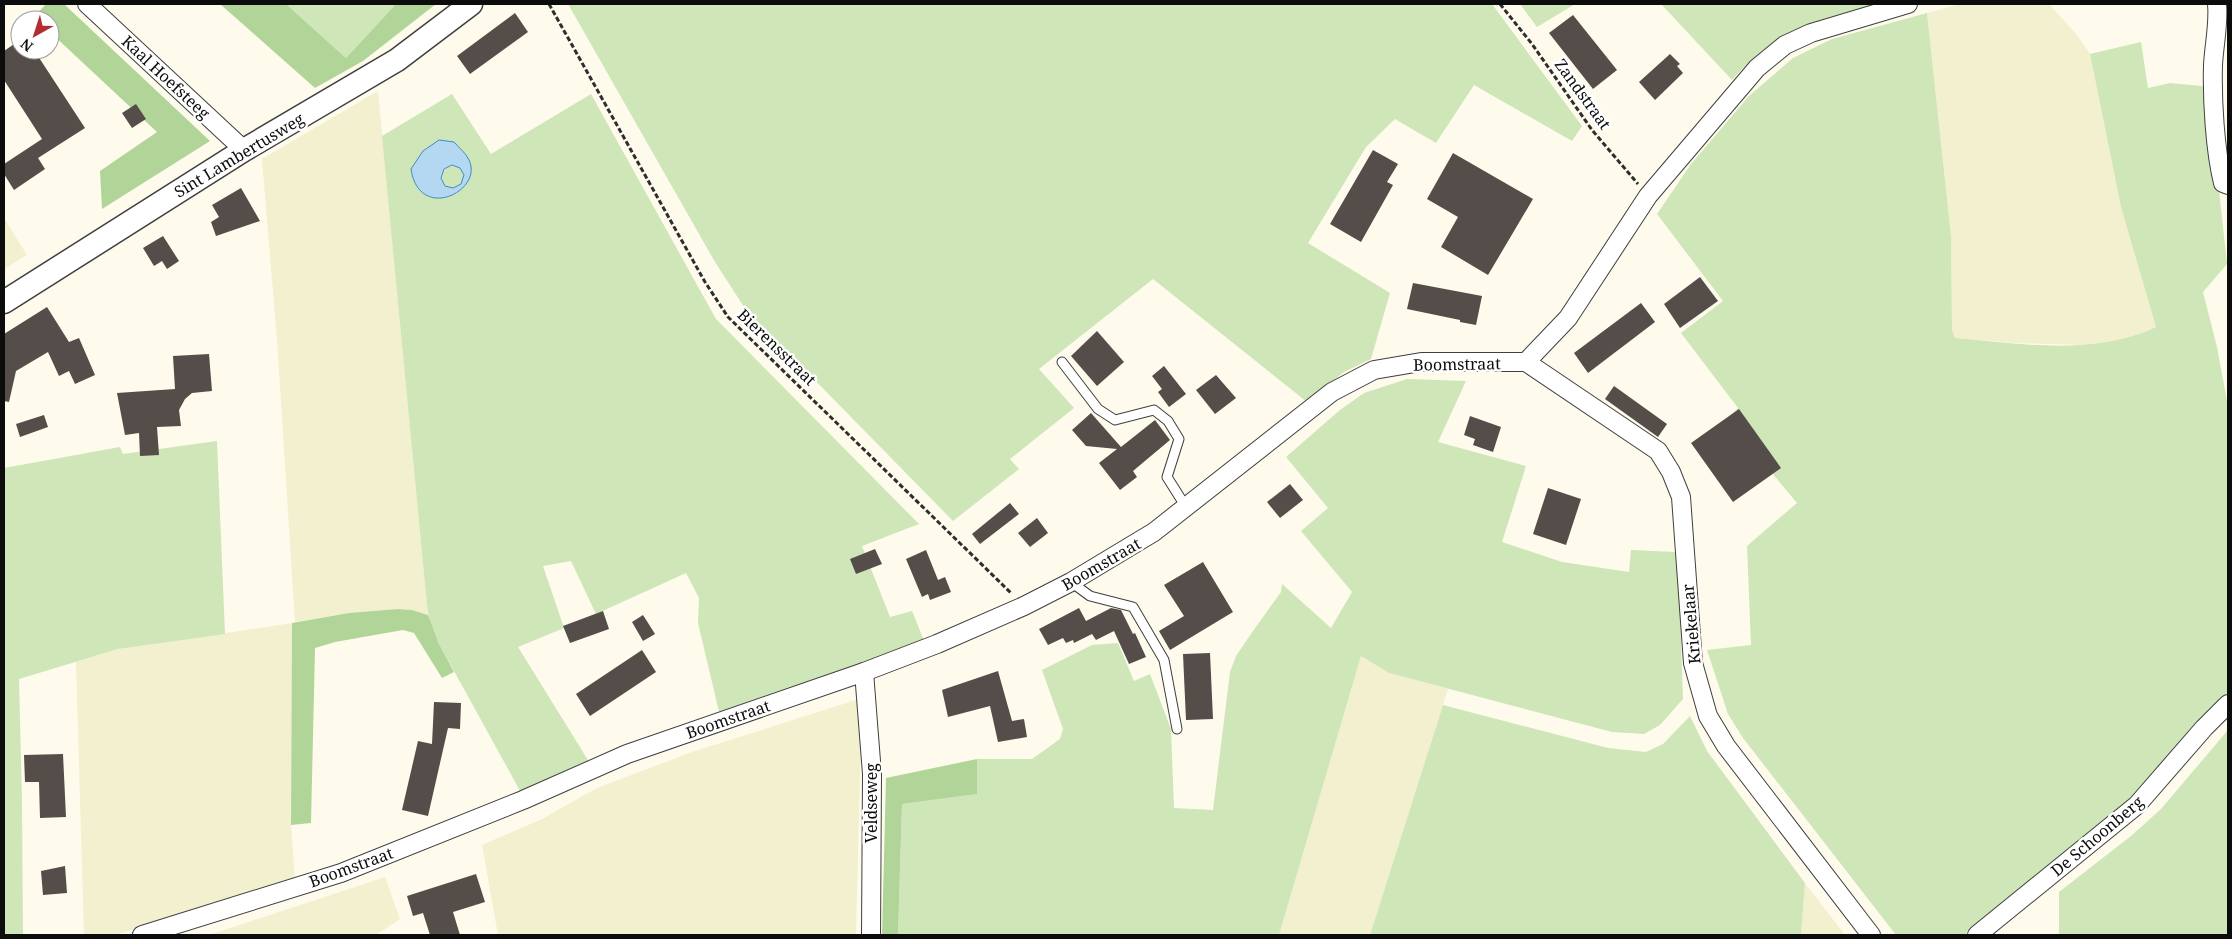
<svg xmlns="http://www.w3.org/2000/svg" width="2232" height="939" viewBox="0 0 2232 939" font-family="'Noto Serif',serif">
	<rect width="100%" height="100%" fill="#fefbec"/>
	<g fill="#f2f0ce">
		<path d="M 1960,4 L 2049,4 L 2077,35 L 2090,54 L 2121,207 L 2156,327 L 2122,341 L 2084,345 L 2015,343 L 1955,338 L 1952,330 L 1951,236 L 1927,13 Z"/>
		<path d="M 378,91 L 428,615 L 412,610 L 398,609 L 349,613 L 295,622 L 277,340 L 262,159 Z"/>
		<path d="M 4,218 L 27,255 L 4,269 Z"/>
		<path d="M 292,623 L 291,825 L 295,881 L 115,935 L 84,935 L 76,662 L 118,649 Z"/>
		<path d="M 1361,656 L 1389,673 L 1448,689 L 1370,935 L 1279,935 Z"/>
		<path d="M 859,699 L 861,732 L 856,935 L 498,935 L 482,845 L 542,819 L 597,788 L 692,752 Z"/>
		<path d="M 385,877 L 400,919 L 376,935 L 209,935 Z"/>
		<path d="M 1805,883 L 1845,935 L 1801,935 Z"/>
	</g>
	<g fill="#cee6b8" fill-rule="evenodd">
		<path d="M 286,4 L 396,4 L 346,58 Z"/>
		<path d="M 568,4 L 1492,4 L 1582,126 L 1572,141 L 1474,85 L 1436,143 L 1395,119 L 1366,147 L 1308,243 L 1390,293 L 1371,359 L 1344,372 L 1307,402 L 1153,279 L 1039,369 L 1074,408 L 1010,459 L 1019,469 L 953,521 L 746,310 L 715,262 Z"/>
		<path d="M 1520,4 L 1575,4 L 1537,27 Z"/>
		<path d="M 1663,4 L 1879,4 C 1816,20 1777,29 1732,80 L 1662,5 Z"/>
		<path d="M 1927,13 L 1951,236 L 1952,330 L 1955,338 C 2021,344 2095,356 2156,327 L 2121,207 L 2090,54 L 2141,42 L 2148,88 L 2170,83 L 2212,87 L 2218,181 L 2227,264 L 2203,292 L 2217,347 L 2228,406 L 2228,698 L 2142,795 L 1964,935 L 1896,935 L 1743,738 L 1728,714 L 1707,650 L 1751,645 L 1747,546 L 1797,503 L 1727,419 L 1738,408 L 1681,333 L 1723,301 L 1657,214 L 1691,164 L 1749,96 L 1793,58 L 1832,39 Z"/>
		<path d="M 452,94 L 491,154 L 591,94 L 716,319 L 919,524 L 862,546 L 890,617 L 912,611 L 925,643 L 720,716 L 698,623 L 699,598 L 686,573 L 596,614 L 571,561 L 543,566 L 564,628 L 518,647 L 591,765 L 524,798 L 438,642 L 430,625 L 427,605 L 382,136 ZM 439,140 L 471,173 L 456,194 L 411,169 L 423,151 Z"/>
		<circle cx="453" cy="177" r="11"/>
		<path d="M 1407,379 L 1466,381 L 1438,442 L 1526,466 L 1502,542 L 1562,562 L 1629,572 L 1631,550 L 1675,552 L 1679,583 L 1683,699 L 1660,725 L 1644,734 L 1612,732 L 1389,673 L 1361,656 L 1279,935 L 898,935 L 902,804 L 976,794 L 977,759 L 1032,759 L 1060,739 L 1063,729 L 1042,670 L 1092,645 L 1118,643 L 1134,681 L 1150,674 L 1171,729 L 1174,808 L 1213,810 L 1230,672 L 1236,656 L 1253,631 L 1281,592 L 1282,584 L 1331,628 L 1352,592 L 1301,531 L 1328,508 L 1286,457 L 1340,410 L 1364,393 Z"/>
		<path d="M 217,441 L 225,634 L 118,649 L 19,679 L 22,802 L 23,935 L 4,935 L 4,468 L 120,447 L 123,454 Z"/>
		<path d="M 1443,705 L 1608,748 L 1646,752 L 1663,744 L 1690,716 L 1707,751 L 1805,883 L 1801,935 L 1370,935 Z"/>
		<path d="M 2228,730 L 2228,935 L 2059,935 L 2059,892 L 2131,836 L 2161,809 Z"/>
	</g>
	<g fill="#b1d598">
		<path d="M 46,4 L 64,4 L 210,141 L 102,209 L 100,171 L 157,132 L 50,32 L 50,20 L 37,20 L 34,17 Z"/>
		<path d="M 220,4 L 286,4 L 346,58 L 396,4 L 436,4 L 363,61 L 315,88 Z"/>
		<path d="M 398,609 L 412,610 L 428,615 L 438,642 L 454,672 L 442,678 L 414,633 L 403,630 L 335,642 L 315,648 L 311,823 L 291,825 L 292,623 L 349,613 Z"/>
		<path d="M 977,759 L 977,794 L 902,804 L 898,935 L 882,935 L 886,778 Z"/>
	</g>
	<path fill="#b4d8f2" stroke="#3f8ac4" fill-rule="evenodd" d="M 439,140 L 454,142 C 459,148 466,153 469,160 C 484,191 419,223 411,169 L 423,151 ZM 452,165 L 460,168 L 464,175 L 461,184 L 453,188 L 445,186 L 441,178 L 444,169 Z"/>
	<g fill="#544d49">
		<path d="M 515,13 L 528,32 L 470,74 L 457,56 Z"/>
		<path d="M 1573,15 L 1617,70 L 1593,89 L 1549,33 Z"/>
		<path d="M 20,40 L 20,50 L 34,50 L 85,128 L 38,158 L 45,169 L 14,190 L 4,174 L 4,164 L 42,139 L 4,80 L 4,51 Z"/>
		<path d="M 1670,54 L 1680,64 L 1677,66 L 1683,73 L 1655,100 L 1639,82 Z"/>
		<path d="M 136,104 L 146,119 L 132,128 L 122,113 Z"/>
		<path d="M 1373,150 L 1398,164 L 1387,182 L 1393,185 L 1361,242 L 1330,224 Z"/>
		<path d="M 1453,153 L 1533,199 L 1488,275 L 1441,247 L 1458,217 L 1427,199 Z"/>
		<path d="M 241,188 L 260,221 L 216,236 L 211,222 L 219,217 L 212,205 Z"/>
		<path d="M 163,236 L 179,261 L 167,269 L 162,261 L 154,266 L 143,248 Z"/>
		<path d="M 1700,277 L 1718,301 L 1680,328 L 1664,304 Z"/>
		<path d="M 1413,283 L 1482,296 L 1476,325 L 1460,322 L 1460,320 L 1407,309 Z"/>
		<path d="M 1641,303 L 1655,322 L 1588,373 L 1574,353 Z"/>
		<path d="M 47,307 L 69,342 L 79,338 L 95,375 L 75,384 L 69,371 L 59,376 L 48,352 L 16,371 L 9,402 L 4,401 L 4,334 Z"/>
		<path d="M 1097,331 L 1124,362 L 1097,386 L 1071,356 Z"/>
		<path d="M 209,354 L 212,391 L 192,393 L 185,399 L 179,410 L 181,426 L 157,427 L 159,455 L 140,456 L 139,433 L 125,435 L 117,393 L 175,389 L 173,356 Z"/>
		<path d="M 1164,366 L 1186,394 L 1169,407 L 1158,392 L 1162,389 L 1152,376 Z"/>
		<path d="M 1216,375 L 1236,398 L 1215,414 L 1196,390 Z"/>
		<path d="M 1614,386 L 1667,424 L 1658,437 L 1605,399 Z"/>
		<path d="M 1739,409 L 1781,468 L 1733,502 L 1691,443 Z"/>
		<path d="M 1091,413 L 1121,447 L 1155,420 L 1170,440 L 1133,471 L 1137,477 L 1120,490 L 1099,463 L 1117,449 L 1086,446 L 1072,430 Z"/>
		<path d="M 44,415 L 48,427 L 20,437 L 16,424 Z"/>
		<path d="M 1470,416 L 1501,427 L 1493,452 L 1473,445 L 1475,439 L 1464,435 Z"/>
		<path d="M 1290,484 L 1303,500 L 1280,518 L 1267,502 Z"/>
		<path d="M 1548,488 L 1581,499 L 1566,545 L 1533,534 Z"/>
		<path d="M 1010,503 L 1019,514 L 980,544 L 972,534 Z"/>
		<path d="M 1037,518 L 1048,533 L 1030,547 L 1018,533 Z"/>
		<path d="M 875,549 L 882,564 L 856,574 L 850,559 Z"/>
		<path d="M 926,550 L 938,580 L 945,577 L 951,592 L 930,600 L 928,594 L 922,597 L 906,559 Z"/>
		<path d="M 1203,562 L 1233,612 L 1170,650 L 1159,631 L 1184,616 L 1164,585 Z"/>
		<path d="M 1079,608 L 1086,621 L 1111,608 L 1121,610 L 1133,634 L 1135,633 L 1146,657 L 1129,664 L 1114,631 L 1096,640 L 1092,634 L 1074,643 L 1073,640 L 1066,643 L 1063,638 L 1048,645 L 1039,629 Z"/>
		<path d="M 603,611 L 609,629 L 570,643 L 563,626 Z"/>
		<path d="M 643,615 L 655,634 L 643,641 L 632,622 Z"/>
		<path d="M 642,650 L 656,672 L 590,716 L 576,694 Z"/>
		<path d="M 1210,653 L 1213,719 L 1186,720 L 1183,654 Z"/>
		<path d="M 998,671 L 1012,721 L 1024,719 L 1027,737 L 998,742 L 990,706 L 948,717 L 942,690 Z"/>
		<path d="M 434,702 L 461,703 L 460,729 L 448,728 L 428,816 L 402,810 L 418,741 L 432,744 Z"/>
		<path d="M 63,754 L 66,817 L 40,818 L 39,782 L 25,782 L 24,755 Z"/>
		<path d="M 65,866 L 67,893 L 43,895 L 41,871 Z"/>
		<path d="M 476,874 L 485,902 L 453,912 L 460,935 L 430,935 L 423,913 L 413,916 L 407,896 Z"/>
	</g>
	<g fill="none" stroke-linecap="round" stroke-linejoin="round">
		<defs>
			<g id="service">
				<path d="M 1062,362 L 1098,409 L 1115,420 L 1154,410 L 1168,421 L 1179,439 L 1167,477 L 1186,507"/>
				<path d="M 1071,582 L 1090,596 L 1133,607 L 1164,660 L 1177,729"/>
			</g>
			<g id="minor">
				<path d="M 87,4 L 244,150"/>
				<path d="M 2217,4 C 2219,24 2214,45 2213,65 C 2212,100 2215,150 2223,183 L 2228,185"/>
				<path d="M 1526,362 L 1658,451 L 1671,472 L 1681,497 L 1693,663 L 1708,716 L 1726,746 L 1871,935"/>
				<path d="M 864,672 L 872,774 L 871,935"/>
				<path d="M 142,935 L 341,873 L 523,800 L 627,754 L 864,672 L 937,644 L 1024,606 L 1071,582 L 1154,532 L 1332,392 L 1374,370 L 1421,362 L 1526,362 L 1568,318 L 1648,196 L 1757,68 L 1785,45 L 1811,33 L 1908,4"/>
				<path d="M 1977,935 L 2137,805 L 2204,728 L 2228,704"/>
			</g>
			<path id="tertiary" d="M 4,302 L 244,150 L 397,60 L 471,4"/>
		</defs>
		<use href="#service" stroke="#3f3f3f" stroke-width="11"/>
		<use href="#minor" stroke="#3f3f3f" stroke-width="20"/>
		<use href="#tertiary" stroke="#3f3f3f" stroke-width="25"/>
		<g stroke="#2e2e2e" stroke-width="3" stroke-dasharray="5 2.5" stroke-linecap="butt">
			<path d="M 549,4 L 705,282 L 728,317 L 1011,593"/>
			<path d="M 1500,4 L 1532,44 L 1592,130 L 1638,184"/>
		</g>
		<use href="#service" stroke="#fff" stroke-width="9"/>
		<use href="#minor" stroke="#fff" stroke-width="18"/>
		<use href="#tertiary" stroke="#fff" stroke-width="22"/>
	</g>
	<g text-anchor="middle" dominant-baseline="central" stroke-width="5" stroke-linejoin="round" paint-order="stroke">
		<g font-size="16" fill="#0c0c0c" stroke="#fff">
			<text transform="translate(166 77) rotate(43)">Kaal Hoefsteeg</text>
			<text transform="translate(1583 94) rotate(54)">Zandstraat</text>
			<text transform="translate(239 155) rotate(-31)">Sint Lambertusweg</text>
			<text transform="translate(777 347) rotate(44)">Bierensstraat</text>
			<text transform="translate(1457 364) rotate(-1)">Boomstraat</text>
			<text transform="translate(1101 564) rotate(-30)">Boomstraat</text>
			<text transform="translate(1691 624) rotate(-95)">Kriekelaar</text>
			<text transform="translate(728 719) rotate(-19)">Boomstraat</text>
			<text transform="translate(871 803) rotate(-90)">Veldseweg</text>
			<text transform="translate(2097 836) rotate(-40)">De Schoonberg</text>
			<text transform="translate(351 867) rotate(-20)">Boomstraat</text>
		</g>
	</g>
	<rect width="2232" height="939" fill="none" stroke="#0c0c0c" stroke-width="10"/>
	<g transform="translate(35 35) rotate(219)"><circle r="24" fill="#ffffff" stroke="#9e9e9e"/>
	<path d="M0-4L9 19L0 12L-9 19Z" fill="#b22d2e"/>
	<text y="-8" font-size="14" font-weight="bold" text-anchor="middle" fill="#0c0c0c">N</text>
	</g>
</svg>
